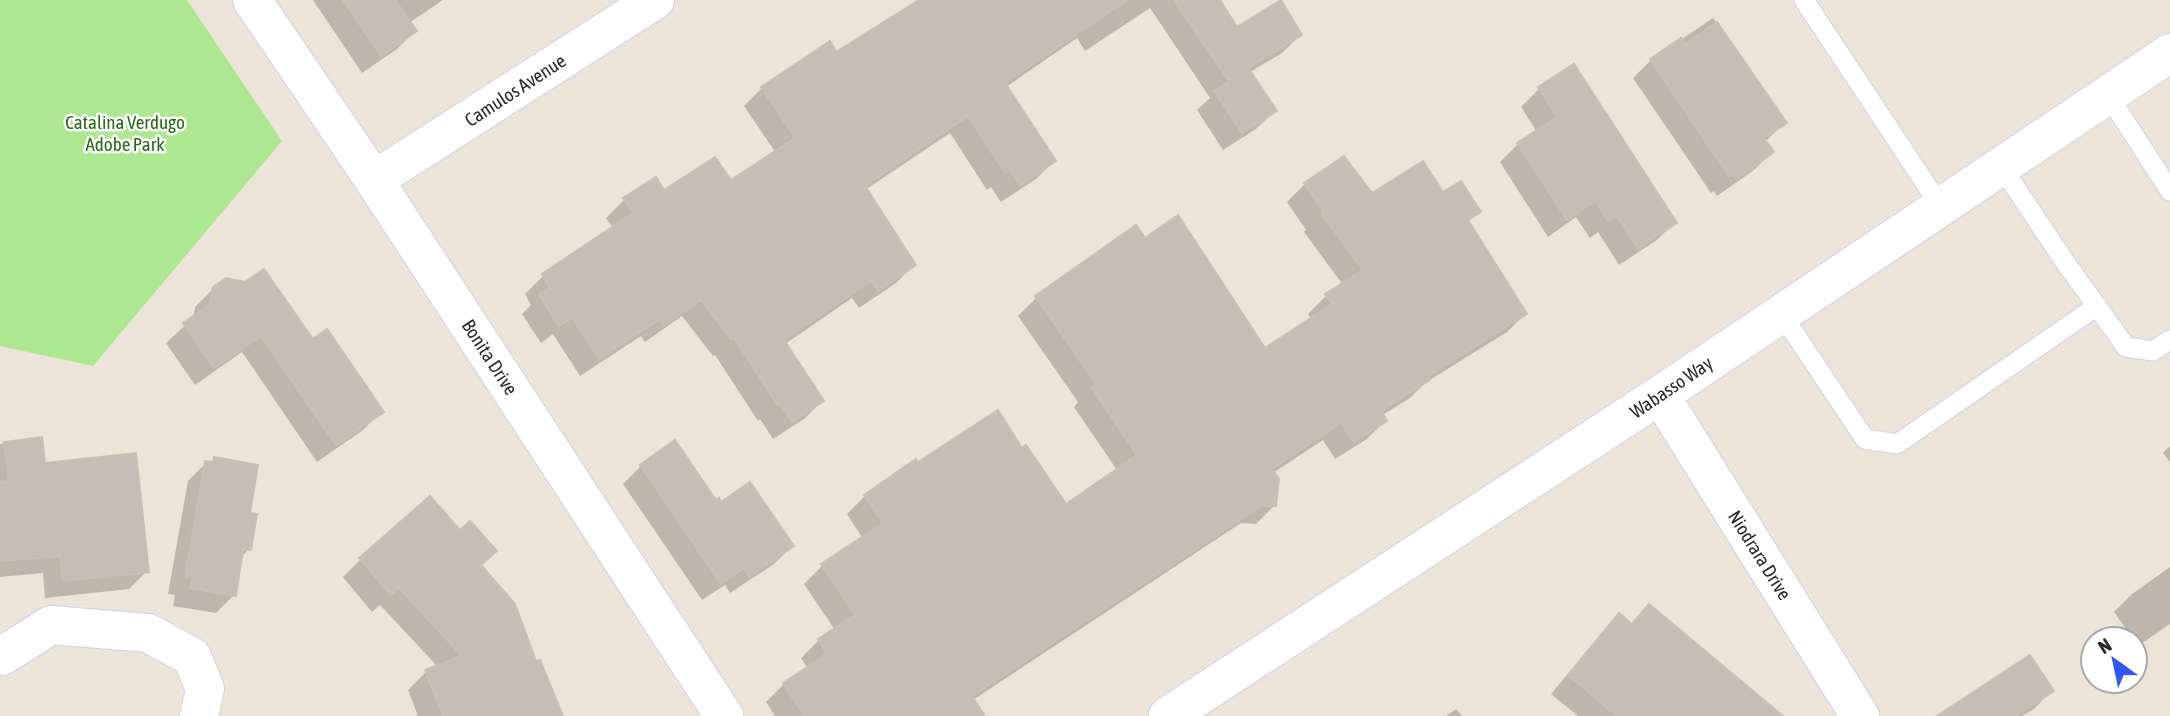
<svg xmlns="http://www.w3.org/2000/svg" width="2170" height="716" viewBox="0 0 2170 716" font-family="'Asap Condensed',sans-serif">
	<rect width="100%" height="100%" fill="#ece4d9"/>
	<path fill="#ade792" d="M 0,0 L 187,0 L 282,141 L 93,366 L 0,346 Z"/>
	<g fill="#0003">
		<path d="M 313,0 L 443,0 L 409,23 L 415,31 L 397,49 L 362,73 Z"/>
		<path d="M 922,0 L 1218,0 L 1237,29 L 1300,35 L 1282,53 L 1250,72 L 1275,111 L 1256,129 L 1223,150 L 1197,110 L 1210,98 L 1150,8 L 1085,51 L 1077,38 L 1006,87 L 1054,161 L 1036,179 L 1001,202 L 991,187 L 987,190 L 950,133 L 865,190 L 914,265 L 896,283 L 859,308 L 852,298 L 785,344 L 822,401 L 804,419 L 773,439 L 760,419 L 758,421 L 715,355 L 713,356 L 682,316 L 645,342 L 641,336 L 580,376 L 553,334 L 541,343 L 522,314 L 531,305 L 525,294 L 543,276 L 613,228 L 606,218 L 624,200 L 730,182 L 776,153 L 744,106 L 762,88 L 836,54 Z"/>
		<path d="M 1713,18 L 1784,123 L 1765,142 L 1772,152 L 1754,170 L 1717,196 L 1714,191 L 1711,193 L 1633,78 L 1651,60 Z"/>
		<path d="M 1574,66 L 1675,222 L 1657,240 L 1619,265 L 1598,232 L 1590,238 L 1576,217 L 1548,237 L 1500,162 L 1518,144 L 1537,132 L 1521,107 L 1539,89 Z"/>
		<path d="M 1343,158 L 1371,196 L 1442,195 L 1478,212 L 1467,223 L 1525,314 L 1507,332 L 1425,383 L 1410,398 L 1381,416 L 1385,421 L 1367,439 L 1335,459 L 1323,440 L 1273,473 L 1274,506 L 1256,524 L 1241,523 L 973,700 L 967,716 L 775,716 L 766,702 L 784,684 L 808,669 L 801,658 L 819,640 L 835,630 L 804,584 L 822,566 L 863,539 L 847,514 L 865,496 L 918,465 L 1022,450 L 1065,506 L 1117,470 L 1074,407 L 1078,402 L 1018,316 L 1036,298 L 1136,228 L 1145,240 L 1265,351 L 1312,319 L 1308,314 L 1326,296 L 1343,285 L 1304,232 L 1306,230 L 1287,202 L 1305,184 Z"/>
		<path d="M 245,284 L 313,341 L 381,412 L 363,430 L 317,462 L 242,352 L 195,385 L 166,343 L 193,318 L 195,307 L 214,288 Z"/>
		<path d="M 40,439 L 43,465 L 147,571 L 129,589 L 45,598 L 43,573 L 0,577 L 0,444 Z"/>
		<path d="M 2170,446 L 2170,462 L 2163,453 Z"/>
		<path d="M 215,459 L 248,514 L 249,549 L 240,558 L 234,595 L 216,613 L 173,606 L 175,595 L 168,594 L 188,481 L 206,463 L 210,463 Z"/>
		<path d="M 641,466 L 792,546 L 774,564 L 730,593 L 725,585 L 702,600 L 623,484 Z"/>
		<path d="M 361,559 L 480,566 L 535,663 L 561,716 L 418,716 L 408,690 L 426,672 L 438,667 L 380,605 L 372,612 L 343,577 Z"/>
		<path d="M 2170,567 L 2170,624 L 2138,646 L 2114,612 L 2132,594 Z"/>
		<path d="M 1649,606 L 1781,716 L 1578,716 L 1551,694 L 1601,634 L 1619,616 L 1630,625 Z"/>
		<path d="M 2052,690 L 2034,709 L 2022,716 L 1940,716 Z"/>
		<path d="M 1456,709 L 1462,716 L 1446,716 Z"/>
	</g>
	<g fill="#c4beb6" stroke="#c7c1b3" stroke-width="2">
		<path d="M 343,0 L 395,0 L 417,31 L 381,56 Z"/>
		<path d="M 919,0 L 1127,0 L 1005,83 L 1056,161 L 1020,185 L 1010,170 L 1005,173 L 968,116 L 865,186 L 916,265 L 878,291 L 871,281 L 784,340 L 824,401 L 792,422 L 779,403 L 777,404 L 734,338 L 731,340 L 701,300 L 664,325 L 660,319 L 599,359 L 572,317 L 559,326 L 539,294 L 550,288 L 542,274 L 633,213 L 623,198 L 656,177 L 664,190 L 715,157 L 731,180 L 795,138 L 761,87 L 830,41 L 836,52 Z"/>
		<path d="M 1174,0 L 1220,0 L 1237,27 L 1281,0 L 1302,35 L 1228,80 Z"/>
		<path d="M 1717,22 L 1787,123 L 1764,138 L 1774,152 L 1736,179 L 1732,174 L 1729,176 L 1650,59 L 1681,38 L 1685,44 Z"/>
		<path d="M 1574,64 L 1677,223 L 1638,248 L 1617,216 L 1608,221 L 1595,201 L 1567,220 L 1517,143 L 1557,117 L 1538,87 Z"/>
		<path d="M 1249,69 L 1277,111 L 1242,133 L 1214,91 Z"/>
		<path d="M 1344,156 L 1372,193 L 1423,161 L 1443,192 L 1461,181 L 1481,212 L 1468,220 L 1527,314 L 1428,376 L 1430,380 L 1381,411 L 1387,421 L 1354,442 L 1341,423 L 1272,469 L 1279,479 L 1276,506 L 1261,506 L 972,696 L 985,716 L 804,716 L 783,683 L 827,654 L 818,639 L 855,615 L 821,564 L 883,523 L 864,495 L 916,459 L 918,462 L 998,410 L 1022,448 L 1026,445 L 1066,504 L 1137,455 L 1091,387 L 1096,384 L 1035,296 L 1136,225 L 1145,238 L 1178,215 L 1265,348 L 1332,304 L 1325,294 L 1363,270 L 1321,213 L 1323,211 L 1304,183 Z"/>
		<path d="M 264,269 L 313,339 L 327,329 L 384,412 L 336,445 L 261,336 L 214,368 L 183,323 L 209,305 L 213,287 L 226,278 L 245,282 Z"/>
		<path d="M 42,437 L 45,463 L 136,453 L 149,572 L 63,581 L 60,556 L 0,561 L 0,482 L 9,481 L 4,442 Z"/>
		<path d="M 675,440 L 716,500 L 719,498 L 721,502 L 750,482 L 794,546 L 749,577 L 744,568 L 721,584 L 640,465 Z"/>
		<path d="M 214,457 L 258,465 L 250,513 L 257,514 L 251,550 L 243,549 L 236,596 L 190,588 L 192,578 L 185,577 L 205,461 L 213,462 Z"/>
		<path d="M 430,496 L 460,530 L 470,521 L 497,551 L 481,565 L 515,604 L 536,661 L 540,660 L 563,716 L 443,716 L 425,670 L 462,656 L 399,588 L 391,595 L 359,558 Z"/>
		<path d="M 1649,604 L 1783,716 L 1617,716 L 1568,675 L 1619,613 L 1632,624 Z"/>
		<path d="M 2030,655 L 2054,691 L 2015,716 L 1937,716 Z"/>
	</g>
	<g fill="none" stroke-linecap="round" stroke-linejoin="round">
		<defs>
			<g id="service">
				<path d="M 1804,0 L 1941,207"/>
				<path d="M 2108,95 L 2170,191"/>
				<path d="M 2001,166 L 2065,262 L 2126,347 L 2153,351 L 2170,340"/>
				<path d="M 1781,313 L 1865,439 L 1897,444 L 2097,306"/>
			</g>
			<g id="minor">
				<path d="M 252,0 L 374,180 L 724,716"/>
				<path d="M 374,180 L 655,0"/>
				<path d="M 1660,395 L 1860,716"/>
				<path d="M 2,656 L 51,625 L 148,633 L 192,657 L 205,689 L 199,716"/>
				<path d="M 1168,716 L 1660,395 L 2170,53"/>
			</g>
		</defs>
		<use href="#service" stroke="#ced2e3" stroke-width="21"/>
		<use href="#minor" stroke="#ced2e3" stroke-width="40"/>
		<use href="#service" stroke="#fff" stroke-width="19"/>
		<use href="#minor" stroke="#fff" stroke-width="38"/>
	</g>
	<g text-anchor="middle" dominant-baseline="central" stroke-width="5" stroke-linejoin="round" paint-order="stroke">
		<g font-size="19" fill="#292929" stroke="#fff">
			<text transform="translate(515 90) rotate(-33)">Camulos Avenue</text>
			<text transform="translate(490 357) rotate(57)">Bonita Drive</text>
			<text transform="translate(1671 387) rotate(-34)">Wabasso Way</text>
			<text transform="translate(1760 555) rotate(58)">Niodrara Drive</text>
		</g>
		<g font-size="19" fill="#256a15" stroke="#fff">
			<text x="125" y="122">Catalina Verdugo<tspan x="125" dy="22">Adobe Park</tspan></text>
		</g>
	</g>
	<g transform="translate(2114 660) rotate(327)"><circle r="33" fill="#ffffff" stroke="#a9a9a9" stroke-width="2"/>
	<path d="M0-5L12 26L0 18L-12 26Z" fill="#3355ff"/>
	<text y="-10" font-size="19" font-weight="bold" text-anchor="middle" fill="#292929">N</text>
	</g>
</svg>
